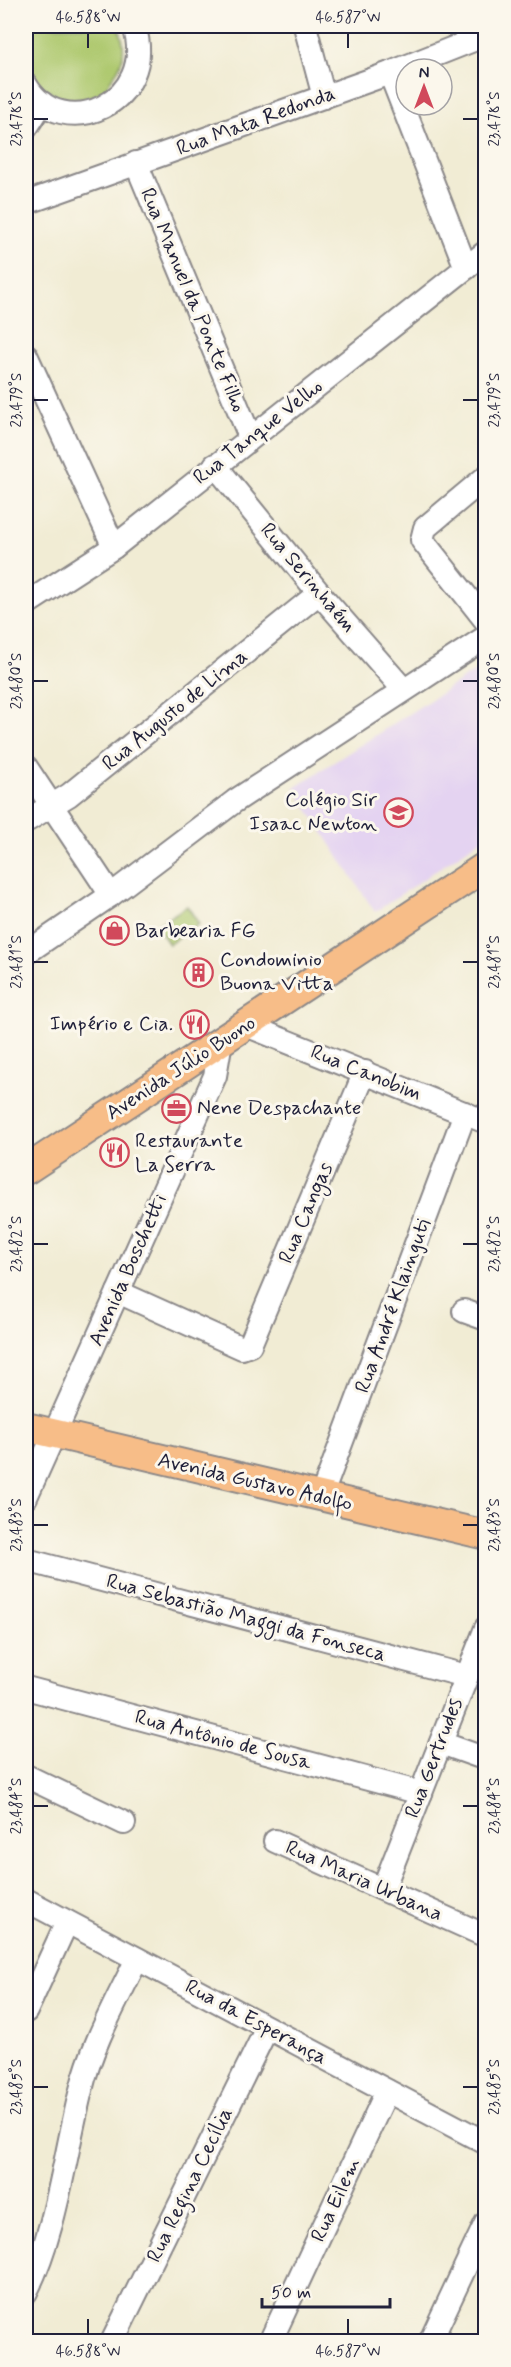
<svg xmlns="http://www.w3.org/2000/svg" width="511" height="2367" viewBox="0 0 511 2367" font-family="Mynerve,sans-serif">
	<rect width="100%" height="100%" fill="#fbf7ec"/>
	<filter id="ink" filterUnits="userSpaceOnUse"><feTurbulence type="fractalNoise" baseFrequency=".0167" numOctaves="2"/><feDisplacementMap in="SourceGraphic" scale="12" xChannelSelector="R" yChannelSelector="G"/><feConvolveMatrix kernelMatrix="1 2 1 2 8 2 1 2 1" color-interpolation-filters="sRGB"/></filter>
	<filter id="wash" filterUnits="userSpaceOnUse"><feTurbulence type="fractalNoise" baseFrequency=".008" numOctaves="4" result="noise"/><feDisplacementMap in="SourceGraphic" scale="24" xChannelSelector="R" yChannelSelector="G"/><feGaussianBlur stdDeviation="1.35" result="paint"/><feColorMatrix in="noise" values="0 0 0 0 0 0 0 0 0 0 0 0 0 0 0 0 0 1.4 0 .05"/><feComposite in="paint" operator="in"/></filter>
	<g filter="url(#wash)">
		<rect width="100%" height="100%" fill="#f1ecd4"/>
		<path fill="#e4d3f1" d="M 475,671 L 485,687 L 485,837 L 375,912 L 294,788 Z"/>
		<g fill="#afc96f" stroke="#687655" stroke-width="1.5">
			<path d="M 30,26 L 118,26 C 126,45 126,60 113,77 C 110,82 106,89 102,92 C 56,118 11,72 30,26 Z"/>
			<path d="M 187,906 L 199,924 L 169,944 L 156,926 Z"/>
		</g>
	</g>
	<g filter="url(#ink)">
		<g fill="none" stroke-linecap="round" stroke-linejoin="round">
			<defs>
				<g id="minor">
					<path d="M 305,26 L 324,97"/>
					<path d="M 390,73 L 466,268"/>
					<path d="M 26,85 C 62,146 159,102 134,26"/>
					<path d="M 26,128 L 42,103"/>
					<path d="M 136,163 L 250,437"/>
					<path d="M 26,203 L 390,73 L 486,35"/>
					<path d="M 26,355 L 114,547"/>
					<path d="M 215,465 L 319,593 L 403,689"/>
					<path d="M 486,477 L 425,528 L 422,540 L 486,621"/>
					<path d="M 26,604 L 114,547 L 486,252"/>
					<path d="M 26,767 L 111,895"/>
					<path d="M 26,821 L 69,795 L 319,593"/>
					<path d="M 26,953 L 111,895 L 235,801 L 486,637"/>
					<path d="M 246,1025 L 486,1122"/>
					<path d="M 118,1292 L 242,1348 L 250,1345 L 365,1072"/>
					<path d="M 464,1311 L 486,1319"/>
					<path d="M 26,1497 L 215,1076 L 221,1041"/>
					<path d="M 321,1497 L 465,1113"/>
					<path d="M 26,1560 L 466,1676"/>
					<path d="M 26,1688 L 421,1793"/>
					<path d="M 441,1743 L 486,1759"/>
					<path d="M 26,1776 L 124,1823"/>
					<path d="M 275,1841 L 486,1936"/>
					<path d="M 383,1889 L 486,1628"/>
					<path d="M 26,1900 L 486,2143"/>
					<path d="M 26,2011 L 67,1922"/>
					<path d="M 26,2292 C 57,2229 64,2158 81,2090 C 92,2044 117,2001 137,1959"/>
					<path d="M 112,2342 L 267,2028"/>
					<path d="M 270,2342 L 387,2091"/>
					<path d="M 430,2342 L 486,2223"/>
				</g>
				<g id="major">
					<path d="M 26,1170 L 486,866"/>
					<path d="M 26,1427 L 486,1535"/>
				</g>
			</defs>
			<use href="#minor" stroke="#8a8788" stroke-width="26"/>
			<use href="#major" stroke="#8a8788" stroke-width="32"/>
			<use href="#minor" stroke="#fff" stroke-width="22"/>
			<use href="#major" stroke="#f7bd88" stroke-width="28"/>
		</g>
	</g>
	<path fill="none" stroke="#22223b" stroke-width="2" d="M 88,33 L 88,48M 348,33 L 348,48M 33,119 L 48,119M 463,119 L 478,119M 33,400 L 48,400M 463,400 L 478,400M 33,681 L 48,681M 463,681 L 478,681M 33,962 L 48,962M 463,962 L 478,962M 33,1244 L 48,1244M 463,1244 L 478,1244M 33,1525 L 48,1525M 463,1525 L 478,1525M 33,1806 L 48,1806M 463,1806 L 478,1806M 33,2087 L 48,2087M 463,2087 L 478,2087M 88,2319 L 88,2334M 348,2319 L 348,2334"/>
	<defs>
		<symbol id="school-ring" viewBox="-11 -11 22 22"><circle r="9.5" fill="#fbf7ec" stroke="#d1495b" stroke-width="1.5"/><path d="M0-5L7-2L0 1L-7-2ZM-4 1L0 2.5L4 1V4Q0 6-4 4Z" fill="#d1495b"/></symbol>
		<symbol id="shop-ring" viewBox="-11 -11 22 22"><circle r="9.5" fill="#fbf7ec" stroke="#d1495b" stroke-width="1.5"/><path d="M-5-2.5h2.3a2.7 3.5 0 0 1 5.4 0H5L5.5 6h-11ZM-1.5-2.5h3a1.5 2.3 0 0 0-3 0Z" fill="#d1495b"/></symbol>
		<symbol id="building-ring" viewBox="-11 -11 22 22"><circle r="9.5" fill="#fbf7ec" stroke="#d1495b" stroke-width="1.5"/><path d="M-4-6H4V6H1V3H-1V6H-4ZM-2.5-4.3h1.7v1.8h-1.7ZM.8-4.3h1.7v1.8H.8ZM-2.5-1h1.7V.8h-1.7ZM.8-1h1.7V.8H.8Z" fill="#d1495b"/></symbol>
		<symbol id="restaurant-ring" viewBox="-11 -11 22 22"><circle r="9.5" fill="#fbf7ec" stroke="#d1495b" stroke-width="1.5"/><path d="M-5-6h1v4h1v-4h1v4h1v-4h1v5L-1.5 .5V6h-2V.5L-5-1ZM5-6V6H3V1.5H1.5Q1.5-4 5-6Z" fill="#d1495b"/></symbol>
		<symbol id="office-ring" viewBox="-11 -11 22 22"><circle r="9.5" fill="#fbf7ec" stroke="#d1495b" stroke-width="1.5"/><path d="M-6-3h4V-5.5h4V-3h4V5H-6ZM-1-4.5V-3h2v-1.5ZM-6 0V1H6V0Z" fill="#d1495b"/></symbol>
	</defs>
	<g fill-rule="evenodd">
		<use href="#school-ring" x="382" y="796" width="33" height="33"/>
		<use href="#shop-ring" x="98" y="914" width="33" height="33"/>
		<use href="#building-ring" x="182" y="956" width="33" height="33"/>
		<use href="#restaurant-ring" x="178" y="1008" width="33" height="33"/>
		<use href="#office-ring" x="160" y="1092" width="33" height="33"/>
		<use href="#restaurant-ring" x="98" y="1136" width="33" height="33"/>
	</g>
	<g text-anchor="middle" dominant-baseline="central" stroke-width="6" stroke-linejoin="round" paint-order="stroke">
		<g font-size="21" fill="#22223b" stroke="#fbf7ec">
			<text transform="translate(256 121) rotate(-20)">Rua Mata Redonda</text>
			<text transform="translate(193 300) rotate(67)">Rua Manuel da Ponte Filho</text>
			<text transform="translate(258 432) rotate(-38)">Rua Tanque Velho</text>
			<text transform="translate(308 578) rotate(50)">Rua Serinhaém</text>
			<text transform="translate(175 710) rotate(-39)">Rua Augusto de Lima</text>
			<text transform="translate(181 1068) rotate(-33)">Avenida Júlio Buono</text>
			<text transform="translate(366 1073) rotate(22)">Rua Canobim</text>
			<text transform="translate(306 1213) rotate(-67)">Rua Cangas</text>
			<text transform="translate(128 1270) rotate(-66)">Avenida Boschetti</text>
			<text transform="translate(393 1306) rotate(-70)">Rua André Klainguti</text>
			<text transform="translate(255 1482) rotate(13)">Avenida Gustavo Adolfo</text>
			<text transform="translate(246 1618) rotate(15)">Rua Sebastião Maggi da Fonseca</text>
			<text transform="translate(223 1740) rotate(15)">Rua Antônio de Sousa</text>
			<text transform="translate(434 1758) rotate(-69)">Rua Gertrudes</text>
			<text transform="translate(364 1881) rotate(24)">Rua Maria Urbana</text>
			<text transform="translate(256 2022) rotate(28)">Rua da Esperança</text>
			<text transform="translate(190 2185) rotate(-64)">Rua Regina Cecília</text>
			<text transform="translate(336 2200) rotate(-65)">Rua Eilem</text>
		</g>
		<g font-size="21" fill="#22223b" stroke="#fbf7ec" text-anchor="start">
			<text x="377" y="800" text-anchor="end">Colégio Sir<tspan x="377" dy="24">Isaac Newton</tspan></text>
			<text x="135" y="931">Barbearia FG</text>
			<text x="220" y="960">Condominio<tspan x="220" dy="24">Buona Vitta</tspan></text>
			<text x="173" y="1024" text-anchor="end">Império e Cia.</text>
			<text x="197" y="1108">Nene Despachante</text>
			<text x="135" y="1141">Restaurante<tspan x="135" dy="24">La Serra</tspan></text>
		</g>
	</g>
	<rect width="511" height="2367" fill="none" stroke="#fbf7ec" stroke-width="66"/>
	<g transform="translate(424 87)"><circle r="28" fill="#fbf7ec" stroke="#a4a2a5" stroke-width="1.5"/>
	<path d="M0-4.5L10 22L0 15L-10 22Z" fill="#d1495b"/>
	<text y="-9" font-size="16" font-weight="bold" text-anchor="middle" fill="#22223b">N</text>
	</g>
	<path d="M262 2298v9h128v-9" fill="none" stroke="#22223b" stroke-width="3"/>
	<text x="271" y="2298" font-size="18" fill="#22223b" stroke="#fbf7ec" stroke-width="4.5" paint-order="stroke">50 m</text>
	<rect x="33" y="33" width="445" height="2301" fill="none" stroke="#22223b" stroke-width="2"/>
	<g font-size="15" text-anchor="middle" fill="#22223b">
		<text x="88" y="22">46.588°W</text>
		<text x="348" y="22">46.587°W</text>
		<text transform="translate(16 119) rotate(-90)" y="5">23.478°S</text>
		<text transform="translate(494 119) rotate(-90)" y="5">23.478°S</text>
		<text transform="translate(16 400) rotate(-90)" y="5">23.479°S</text>
		<text transform="translate(494 400) rotate(-90)" y="5">23.479°S</text>
		<text transform="translate(16 681) rotate(-90)" y="5">23.480°S</text>
		<text transform="translate(494 681) rotate(-90)" y="5">23.480°S</text>
		<text transform="translate(16 962) rotate(-90)" y="5">23.481°S</text>
		<text transform="translate(494 962) rotate(-90)" y="5">23.481°S</text>
		<text transform="translate(16 1244) rotate(-90)" y="5">23.482°S</text>
		<text transform="translate(494 1244) rotate(-90)" y="5">23.482°S</text>
		<text transform="translate(16 1525) rotate(-90)" y="5">23.483°S</text>
		<text transform="translate(494 1525) rotate(-90)" y="5">23.483°S</text>
		<text transform="translate(16 1806) rotate(-90)" y="5">23.484°S</text>
		<text transform="translate(494 1806) rotate(-90)" y="5">23.484°S</text>
		<text transform="translate(16 2087) rotate(-90)" y="5">23.485°S</text>
		<text transform="translate(494 2087) rotate(-90)" y="5">23.485°S</text>
		<text x="88" y="2356">46.588°W</text>
		<text x="348" y="2356">46.587°W</text>
	</g>
</svg>
